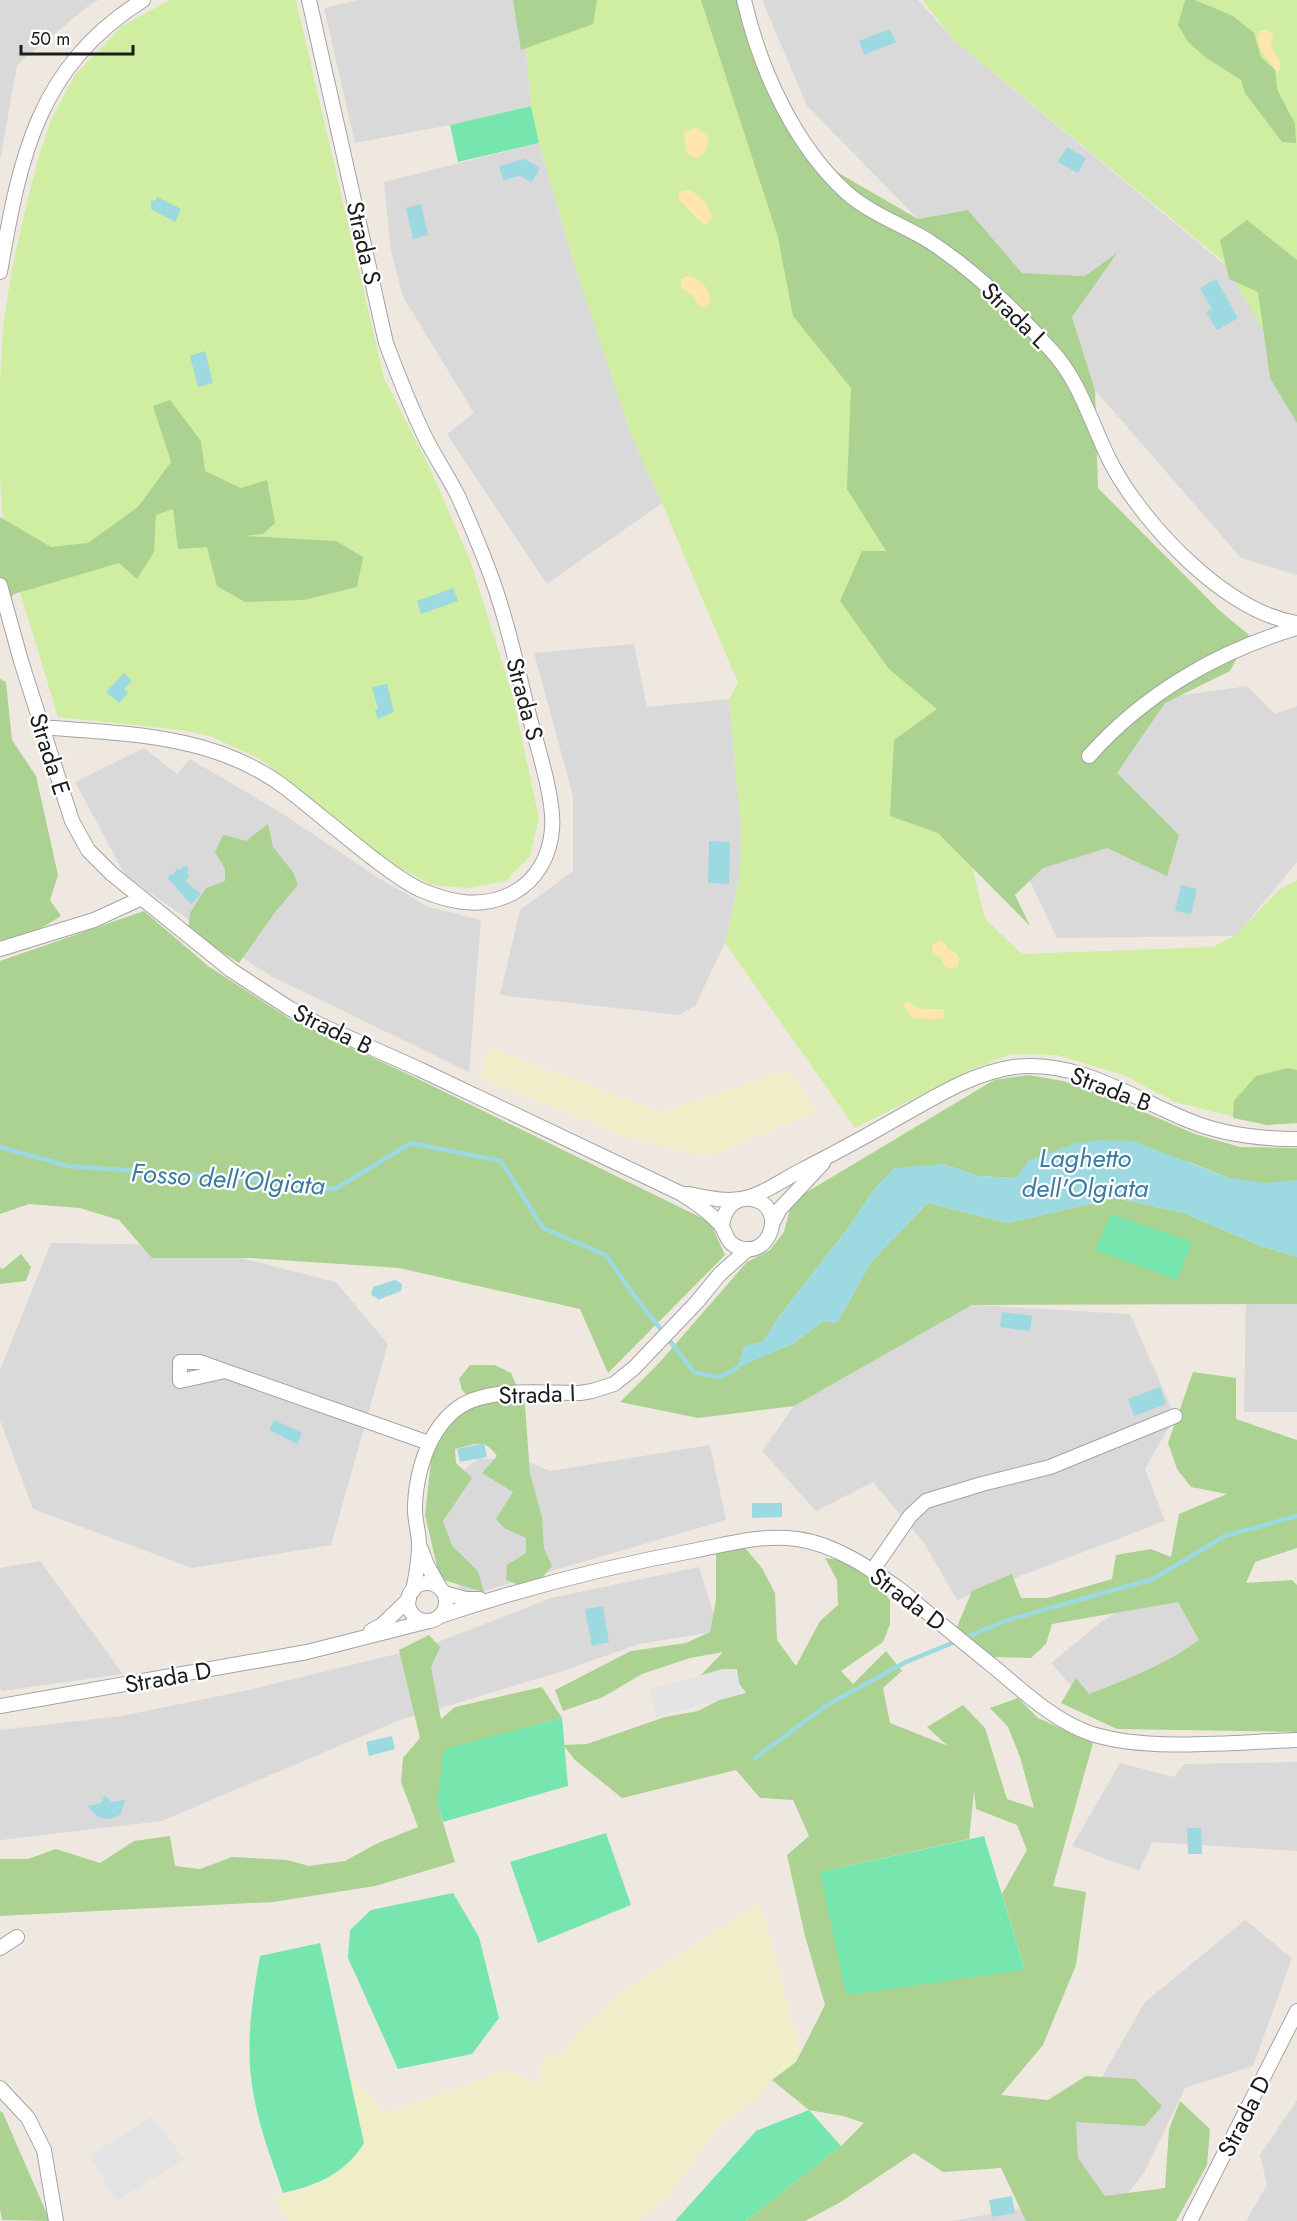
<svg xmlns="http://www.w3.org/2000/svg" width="1297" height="2221" viewBox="0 0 1297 2221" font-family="Jost,sans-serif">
	<rect width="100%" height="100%" fill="#efe8e0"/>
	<g fill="#dad9d9">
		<path d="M 0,0 L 99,0 L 92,3 L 17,65 L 0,161 Z"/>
		<path d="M 359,0 L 522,0 L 531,106 L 450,125 L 355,143 L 324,8 Z"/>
		<path d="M 762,0 L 918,0 L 955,41 L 1258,292 L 1297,412 L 1297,575 L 1241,558 L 1095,390 L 1072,317 L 1085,276 L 1022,273 L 968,210 L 918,219 L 807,106 Z"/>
		<path d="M 539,143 L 574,264 L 632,437 L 662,503 L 547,584 L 447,434 L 474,413 L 403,297 L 391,251 L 384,182 Z"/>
		<path d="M 634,644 L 647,707 L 729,699 L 741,827 L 740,875 L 725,943 L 695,1006 L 679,1015 L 500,995 L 520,910 L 573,871 L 573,796 L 534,653 Z"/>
		<path d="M 1247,686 L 1275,714 L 1297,706 L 1297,862 L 1236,936 L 1057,938 L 976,767 L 1108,706 Z"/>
		<path d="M 144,748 L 177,774 L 190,759 L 280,812 L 380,879 L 429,907 L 481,920 L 469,1072 L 273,977 L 247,961 L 125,875 L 75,782 Z"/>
		<path d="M 51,1243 L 189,1245 L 336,1282 L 388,1344 L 331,1545 L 192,1568 L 33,1509 L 0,1420 L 0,1370 Z"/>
		<path d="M 1246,1288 L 1297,1288 L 1297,1412 L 1244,1412 Z"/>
		<path d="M 972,1305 L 1130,1314 L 1175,1416 L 1145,1469 L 1165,1521 L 957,1600 L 924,1543 L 873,1482 L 816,1511 L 762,1451 L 794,1406 Z"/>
		<path d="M 710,1445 L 726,1520 L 463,1597 L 427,1498 L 479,1458 L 529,1462 L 550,1471 Z"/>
		<path d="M 40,1561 L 123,1674 L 2,1691 L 0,1688 L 0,1568 Z"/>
		<path d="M 699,1567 L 719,1631 L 639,1644 L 563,1671 L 400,1720 L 162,1821 L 0,1840 L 0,1730 L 121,1716 L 244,1691 L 425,1647 L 551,1598 Z"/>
		<path d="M 1139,1599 L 1297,1599 L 1086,1703 L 1051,1663 L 1102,1621 Z"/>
		<path d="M 1297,1762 L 1297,1851 L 1152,1842 L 1139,1871 L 1072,1846 L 1120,1763 L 1174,1777 L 1184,1764 Z"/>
		<path d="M 1245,1920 L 1292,1958 L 1253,2066 L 1185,2088 L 1144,2173 L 1106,2221 L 951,2221 L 1056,2202 L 1043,2148 L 1102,2077 L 1145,2002 Z"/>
		<path d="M 1297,2100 L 1297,2221 L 1246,2221 L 1267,2185 L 1260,2155 Z"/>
	</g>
	<g fill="#f0eec9">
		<path d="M 488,1047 L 660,1112 L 790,1070 L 817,1112 L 708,1157 L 624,1136 L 481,1078 Z"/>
		<path d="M 760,1903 L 801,2052 L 796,2062 L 772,2080 L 759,2096 L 714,2132 L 670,2193 L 640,2221 L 289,2221 L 273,2197 L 305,2189 L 327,2179 L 351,2162 L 358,2153 L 364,2143 L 349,2075 L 385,2113 L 508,2070 L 537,2084 L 544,2058 L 564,2052 L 576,2034 L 622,1992 Z"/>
	</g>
	<g fill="#cfeea1">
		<path d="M 170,0 L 296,0 L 384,378 L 428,464 L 470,560 L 513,697 L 539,819 L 530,856 L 506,881 L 468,888 L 431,885 L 390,862 L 260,759 L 210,736 L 181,730 L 58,717 L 13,569 L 2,510 L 0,478 L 0,382 L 3,326 L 12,269 L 27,202 L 39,156 L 51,120 L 75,75 L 122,26 Z"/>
		<path d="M 522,0 L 724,0 L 858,370 L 931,680 L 966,843 L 985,919 L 1022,954 L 1213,947 L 1236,935 L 1279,890 L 1297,880 L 1297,1123 L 1267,1125 L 1175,1102 L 1124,1075 L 1057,1055 L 1011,1054 L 968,1071 L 855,1128 L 725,943 L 740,875 L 741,827 L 729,699 L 738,683 L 662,503 L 632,437 L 574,264 L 539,143 L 531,106 Z"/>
		<path d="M 922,0 L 1297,0 L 1297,388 L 1223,261 L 955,41 Z"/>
	</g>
	<g fill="#abd291" fill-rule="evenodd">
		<path d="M 513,0 L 597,0 L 593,24 L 521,50 Z"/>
		<path d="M 701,0 L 738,0 L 746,26 L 799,150 L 918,219 L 968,210 L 1022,273 L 1085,276 L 1117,253 L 1072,317 L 1095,390 L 1098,488 L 1220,611 L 1249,635 L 1230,671 L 1165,703 L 1117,773 L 1179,835 L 1167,876 L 1107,848 L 1043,868 L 1015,895 L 1030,926 L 938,833 L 890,816 L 894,740 L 937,709 L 889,669 L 840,601 L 862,551 L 886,551 L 847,489 L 851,388 L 793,316 L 778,237 Z"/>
		<path d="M 1185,0 L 1195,0 L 1233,16 L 1254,33 L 1261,57 L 1275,70 L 1277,89 L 1295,124 L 1296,143 L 1282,142 L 1245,93 L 1241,80 L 1205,57 L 1188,42 L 1178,25 Z"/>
		<path d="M 1247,220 L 1297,260 L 1297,423 L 1270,378 L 1258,292 L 1229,279 L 1220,240 Z"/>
		<path d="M 170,400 L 201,441 L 205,471 L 241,488 L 267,480 L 275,523 L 263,534 L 245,536 L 336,541 L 363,557 L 357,587 L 304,600 L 245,602 L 217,586 L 207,547 L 178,549 L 173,509 L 156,515 L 154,552 L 137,579 L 119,563 L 14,594 L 0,613 L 0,517 L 51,547 L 88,543 L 138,507 L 171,462 L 153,406 Z"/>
		<path d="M 0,679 L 6,682 L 12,740 L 36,776 L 58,875 L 50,900 L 61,916 L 0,953 Z"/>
		<path d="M 268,824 L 273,847 L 293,872 L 298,885 L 276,911 L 239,963 L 188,931 L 190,913 L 206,888 L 225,881 L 225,869 L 215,852 L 223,835 L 246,841 Z"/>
		<path d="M 144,911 L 208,966 L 290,1019 L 414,1077 L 710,1222 L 725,1255 L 608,1373 L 580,1309 L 399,1268 L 252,1258 L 152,1258 L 119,1220 L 80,1208 L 29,1204 L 0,1214 L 0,961 Z"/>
		<path d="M 1288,1068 L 1297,1070 L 1297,1123 L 1267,1125 L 1233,1118 L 1234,1101 L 1256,1076 Z"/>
		<path d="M 1029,1075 L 1063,1081 L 1109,1097 L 1195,1134 L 1240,1147 L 1297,1148 L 1297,1180 L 1266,1184 L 1229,1178 L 1189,1162 L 1016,1178 L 978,1176 L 943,1164 L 875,1188 L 851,1224 L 778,1318 L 764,1341 L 740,1361 L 737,1367 L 792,1344 L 824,1321 L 837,1323 L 871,1262 L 928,1203 L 1007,1223 L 1116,1198 L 1184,1213 L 1258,1245 L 1297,1257 L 1297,1304 L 972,1305 L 794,1406 L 698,1418 L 620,1402 L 659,1363 L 747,1262 L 770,1250 L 784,1232 L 792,1201 L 994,1080 Z"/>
		<path d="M 21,1254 L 31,1267 L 26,1281 L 0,1284 L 0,1268 L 3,1269 Z"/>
		<path d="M 470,1365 L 495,1365 L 511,1373 L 525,1405 L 530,1474 L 542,1517 L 544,1548 L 552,1566 L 543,1577 L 524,1587 L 506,1580 L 507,1565 L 526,1553 L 526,1538 L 504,1528 L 496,1519 L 513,1492 L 482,1473 L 497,1456 C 483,1437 476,1445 455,1449 L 456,1463 L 472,1478 L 443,1521 L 452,1546 L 478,1571 L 484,1592 L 440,1579 L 425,1515 L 432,1452 L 435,1441 L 469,1398 L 462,1390 L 459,1379 Z"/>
		<path d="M 1193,1372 L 1236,1378 L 1236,1419 L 1297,1440 L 1297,1548 L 1255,1562 L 1246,1583 L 1292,1580 L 1297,1585 L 1297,1732 L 1117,1729 L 1061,1703 L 1076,1678 L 1089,1694 C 1128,1679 1165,1665 1199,1640 L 1178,1602 L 1052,1624 L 1046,1644 L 1031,1658 L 992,1657 L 957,1627 L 972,1591 L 1012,1574 L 1021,1598 L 1047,1598 L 1112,1579 L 1116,1555 L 1151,1549 L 1171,1557 L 1179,1514 L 1227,1494 L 1191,1487 L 1177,1469 L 1168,1443 Z"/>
		<path d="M 740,1542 L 762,1568 L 775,1593 L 777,1640 L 796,1666 L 820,1621 L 838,1605 L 837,1580 L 825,1558 L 841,1560 L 870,1574 L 890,1600 L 890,1624 L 883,1642 L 841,1671 L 853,1684 L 886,1651 L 902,1671 L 883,1688 L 890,1723 L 948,1746 L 927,1727 L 963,1705 L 985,1728 L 1007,1799 L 1034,1808 L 1020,1757 L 1008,1727 L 990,1708 L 1018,1698 L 1038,1718 L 1093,1743 L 1053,1886 L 1086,1892 L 1076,1965 L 1043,2045 L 1001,2095 L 1048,2100 L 1086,2076 L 1135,2079 L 1162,2106 L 1145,2126 L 1076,2122 L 1078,2158 L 1105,2196 L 1165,2188 L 1169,2129 L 1180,2101 L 1210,2129 L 1207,2165 L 1176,2221 L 1026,2221 L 1001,2168 L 943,2172 L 914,2153 L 839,2203 L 805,2221 L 746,2221 L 841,2146 L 864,2123 L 843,2116 L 809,2110 L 772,2080 L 796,2062 L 825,2005 L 805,1936 L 787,1855 L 809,1836 L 793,1800 L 760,1798 L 736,1770 L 622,1798 L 575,1760 L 563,1745 L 587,1744 L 665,1717 L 698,1711 L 727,1696 L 701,1675 L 723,1652 L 690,1658 L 642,1674 L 603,1697 L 563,1711 L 555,1690 L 631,1651 L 686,1643 L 710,1632 L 716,1600 L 716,1546 ZM 974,1791 L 976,1809 L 1017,1825 L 1027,1850 L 1002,1894 L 1025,1970 L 820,1872 L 969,1839 Z"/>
		<path d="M 429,1635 L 440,1647 L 431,1667 L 441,1719 L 455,1707 L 542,1687 L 562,1718 L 528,1727 L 437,1803 L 455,1862 L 375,1886 L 273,1902 L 0,1916 L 0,1859 L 28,1859 L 56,1849 L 100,1863 L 134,1841 L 170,1836 L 175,1866 L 200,1869 L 232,1857 L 287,1860 L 309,1866 L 345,1861 L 378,1843 L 418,1827 L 401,1782 L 403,1758 L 420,1738 L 399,1650 Z"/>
		<path d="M 0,2111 L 3,2113 L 50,2221 L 2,2220 L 0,2209 Z"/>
	</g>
	<g fill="#ffe6ae">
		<path d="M 1268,30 L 1273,34 L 1271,46 L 1281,63 L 1278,73 L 1261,51 L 1257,39 L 1260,31 Z"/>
		<path d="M 696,128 L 709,136 L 706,151 L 697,159 L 687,154 L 684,132 Z"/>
		<path d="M 685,190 C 700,191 707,205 713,217 L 706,225 C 695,219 689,208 679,200 L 679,192 Z"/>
		<path d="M 687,276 C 701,277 709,288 710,302 L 705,307 L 699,306 L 693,296 L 681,287 L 681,279 Z"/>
		<path d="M 940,940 L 946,944 L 948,949 L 957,954 L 959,959 L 958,966 L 950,969 L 944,966 L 942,958 L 933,954 L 932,946 Z"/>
		<path d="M 907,1001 C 917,1011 929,1009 943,1009 L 945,1017 C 933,1021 925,1018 912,1018 L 903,1005 Z"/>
	</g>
	<g fill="#76e6ae">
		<path d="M 531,106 L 539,143 L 458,162 L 450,125 Z"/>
		<path d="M 1111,1214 L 1192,1242 L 1177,1280 L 1095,1250 Z"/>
		<path d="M 562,1718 L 568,1786 L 443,1822 L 437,1803 L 444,1749 Z"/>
		<path d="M 606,1833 L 631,1905 L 538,1943 L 510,1862 Z"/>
		<path d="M 984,1836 L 1025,1970 L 846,1995 L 820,1872 Z"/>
		<path d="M 453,1893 L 479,1937 L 499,2018 L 472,2054 L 398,2069 L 348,1958 L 350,1930 L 371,1910 Z"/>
		<path d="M 320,1943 L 364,2143 C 346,2173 316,2186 283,2193 C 272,2160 258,2125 253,2091 C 245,2046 252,2000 260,1956 Z"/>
		<path d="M 809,2110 L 841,2146 L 746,2221 L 675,2221 L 756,2131 Z"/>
	</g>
	<g fill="#e4e4e4">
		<path d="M 723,1669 L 737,1669 L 739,1683 L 746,1693 L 656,1717 L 650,1689 Z"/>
		<path d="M 151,2117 L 185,2159 L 116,2201 L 90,2156 Z"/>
	</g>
	<g fill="#9cd9e1">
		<path d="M 890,29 L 896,42 L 864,55 L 859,41 Z"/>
		<path d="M 1067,147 L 1086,158 L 1078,173 L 1058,162 Z"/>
		<path d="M 524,159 L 540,168 L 532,182 L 520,176 L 503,180 L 499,166 Z"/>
		<path d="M 157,197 L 181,209 L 175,222 L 151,209 L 151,201 L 156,200 Z"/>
		<path d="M 421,204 L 428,235 L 413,239 L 406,208 Z"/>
		<path d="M 1216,279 L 1238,318 L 1217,330 L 1206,312 L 1212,309 L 1200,288 Z"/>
		<path d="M 205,351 L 213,383 L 198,387 L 190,356 Z"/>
		<path d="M 453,588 L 458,601 L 421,614 L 417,601 Z"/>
		<path d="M 124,673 L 132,681 L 124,689 L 128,693 L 119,703 L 106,692 Z"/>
		<path d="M 387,684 L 394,712 L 378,719 L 375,710 L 378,709 L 372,687 Z"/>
		<path d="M 709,841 L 730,842 L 729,884 L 708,883 Z"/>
		<path d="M 184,866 L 187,866 L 189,870 L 187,873 L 189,876 L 185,881 L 201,894 L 191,904 L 168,879 L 169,875 L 174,874 L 177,868 L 180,870 Z"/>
		<path d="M 1181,885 L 1197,889 L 1191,914 L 1175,911 Z"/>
		<path d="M 1099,1140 L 1133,1141 L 1229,1178 L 1266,1183 L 1297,1180 L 1297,1257 L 1258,1245 L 1184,1213 L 1116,1198 L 1007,1223 L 928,1203 L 871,1262 L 837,1323 L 824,1321 L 792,1344 L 737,1368 L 744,1346 L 764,1341 L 778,1318 L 851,1224 L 875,1188 L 894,1168 L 943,1164 L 978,1176 L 1016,1178 L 1029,1160 L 1077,1143 Z"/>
		<path d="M 395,1280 L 402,1284 L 401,1291 L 378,1300 L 376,1297 L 371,1295 L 373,1287 Z"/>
		<path d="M 1002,1312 L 1032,1316 L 1030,1331 L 1000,1327 Z"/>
		<path d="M 1160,1387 L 1166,1404 L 1134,1416 L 1128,1399 Z"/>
		<path d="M 274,1420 L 302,1433 L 297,1444 L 269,1430 Z"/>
		<path d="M 484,1443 L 487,1457 L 460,1462 L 457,1449 Z"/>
		<path d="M 752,1503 L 782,1503 L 782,1517 L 752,1518 Z"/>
		<path d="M 603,1606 L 609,1642 L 592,1646 L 585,1609 Z"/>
		<path d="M 392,1736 L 395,1749 L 369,1756 L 366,1742 Z"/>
		<path d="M 105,1795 L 111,1802 L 125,1800 L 121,1814 C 108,1822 96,1820 88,1806 L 101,1803 Z"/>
		<path d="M 1187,1828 L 1201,1828 L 1202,1854 L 1188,1854 Z"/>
		<path d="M 1012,2196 L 1015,2213 L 992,2217 L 989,2200 Z"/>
	</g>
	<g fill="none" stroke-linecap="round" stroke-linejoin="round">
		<g stroke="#9cd9e1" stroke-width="4.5">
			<path d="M 0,1147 L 68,1166 L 241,1179 L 335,1189 L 411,1143 L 501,1161 L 543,1228 L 606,1255 L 633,1294 L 695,1373 L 720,1377 L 737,1368"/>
			<path d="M 755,1758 L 827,1705 L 906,1662 L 1008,1620 L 1153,1579 L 1225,1536 L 1297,1516"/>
		</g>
		<defs>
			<g id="street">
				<path d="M 744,0 C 760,69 794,145 847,193 C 871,214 903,225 929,241 C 975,271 1015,310 1051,350 C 1081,382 1092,427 1112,465 C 1145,526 1226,612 1297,623"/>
				<path d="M 0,272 C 20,157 37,67 143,0"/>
				<path d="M 0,585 L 21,661 L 72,821 L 88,850 L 112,874 L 231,970 L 289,1008 L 318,1024 L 419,1069 L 680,1193 C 695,1202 708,1211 720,1224 C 727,1233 726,1244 740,1248 C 770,1258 786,1210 756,1200 C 736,1194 723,1209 722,1227"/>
				<path d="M 41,727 C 127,734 216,734 287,789 C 315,811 342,834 370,856 C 386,868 403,882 421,890 C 452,903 482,909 513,893 C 537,880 550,856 552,829 C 555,802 538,748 530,719 C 517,668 506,613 486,563 C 477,540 468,518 458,496 C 448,476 435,457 425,437 C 410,406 398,375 386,343 L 309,0"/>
				<path d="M 1089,756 C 1144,694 1218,651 1297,628"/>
				<path d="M 0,949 L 94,920 L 142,898"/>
				<path d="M 687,1194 C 705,1197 723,1202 741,1199 C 760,1196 781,1181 798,1172 C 831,1155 863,1138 894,1120 C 932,1099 971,1073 1014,1067 C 1078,1059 1134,1099 1190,1121 C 1224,1135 1260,1139 1297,1139"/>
				<path d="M 773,1222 L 780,1209 L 823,1163"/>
				<path d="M 225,1371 L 180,1381 L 180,1362 L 200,1362 L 225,1371 L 429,1443"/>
				<path d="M 421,1549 L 427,1565 L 440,1588"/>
				<path d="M 872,1571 L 910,1516 L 926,1501 L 982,1484 L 1050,1467 L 1175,1416"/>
				<circle cx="427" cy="1602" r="19"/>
				<path d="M 413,1591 C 416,1576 419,1561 419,1545 C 419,1532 414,1518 415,1505 C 417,1463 435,1410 479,1398 C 511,1389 547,1393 580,1393 L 592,1391 L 614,1384 L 634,1368 L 696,1303 L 720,1274 L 748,1249"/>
				<path d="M 444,1593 L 466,1599 L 480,1599"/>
				<path d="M 440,1616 C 524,1588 609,1566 697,1550 C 729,1544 763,1534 797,1539 C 835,1544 871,1569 902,1591 C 932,1617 963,1642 994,1667 C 1024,1692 1054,1721 1092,1734 C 1149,1752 1237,1742 1297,1740"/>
				<path d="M 371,1631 L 382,1625 L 409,1599"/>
				<path d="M 0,1706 L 307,1652 L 429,1621"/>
				<path d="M 0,1948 L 17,1937"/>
				<path d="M 0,2088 L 28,2118 L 44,2150 L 56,2221"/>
				<path d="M 1190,2221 L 1297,2011"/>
			</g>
		</defs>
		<use href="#street" stroke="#a3a3a3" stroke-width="16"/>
		<use href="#street" stroke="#fff" stroke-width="14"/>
	</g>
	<g text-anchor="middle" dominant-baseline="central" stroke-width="4.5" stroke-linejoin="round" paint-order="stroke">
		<g font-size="24" fill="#1c1c1c" stroke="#fff">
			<text transform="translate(364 243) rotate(77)">Strada S</text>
			<text transform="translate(1015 315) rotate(44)">Strada L</text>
			<text transform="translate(525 699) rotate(75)">Strada S</text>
			<text transform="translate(50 754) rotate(72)">Strada E</text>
			<text transform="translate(333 1029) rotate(26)">Strada B</text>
			<text transform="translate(1111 1089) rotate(21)">Strada B</text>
			<text transform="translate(537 1394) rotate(-2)">Strada I</text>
			<text transform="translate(908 1599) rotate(37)">Strada D</text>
			<text transform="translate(168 1677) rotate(-10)">Strada D</text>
			<text transform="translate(1244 2116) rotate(-63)">Strada D</text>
		</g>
		<g font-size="26" font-style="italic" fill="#3b7ba3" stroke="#fff">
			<text x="1085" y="1158">Laghetto<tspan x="1085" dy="30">dell'Olgiata</tspan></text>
			<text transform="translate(228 1179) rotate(4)">Fosso dell’Olgiata</text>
		</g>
	</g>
	<path d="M21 45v9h112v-9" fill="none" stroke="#1c1c1c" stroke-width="3"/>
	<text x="30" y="45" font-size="18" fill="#1c1c1c" stroke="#ffffff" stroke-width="4.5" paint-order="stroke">50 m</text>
</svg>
